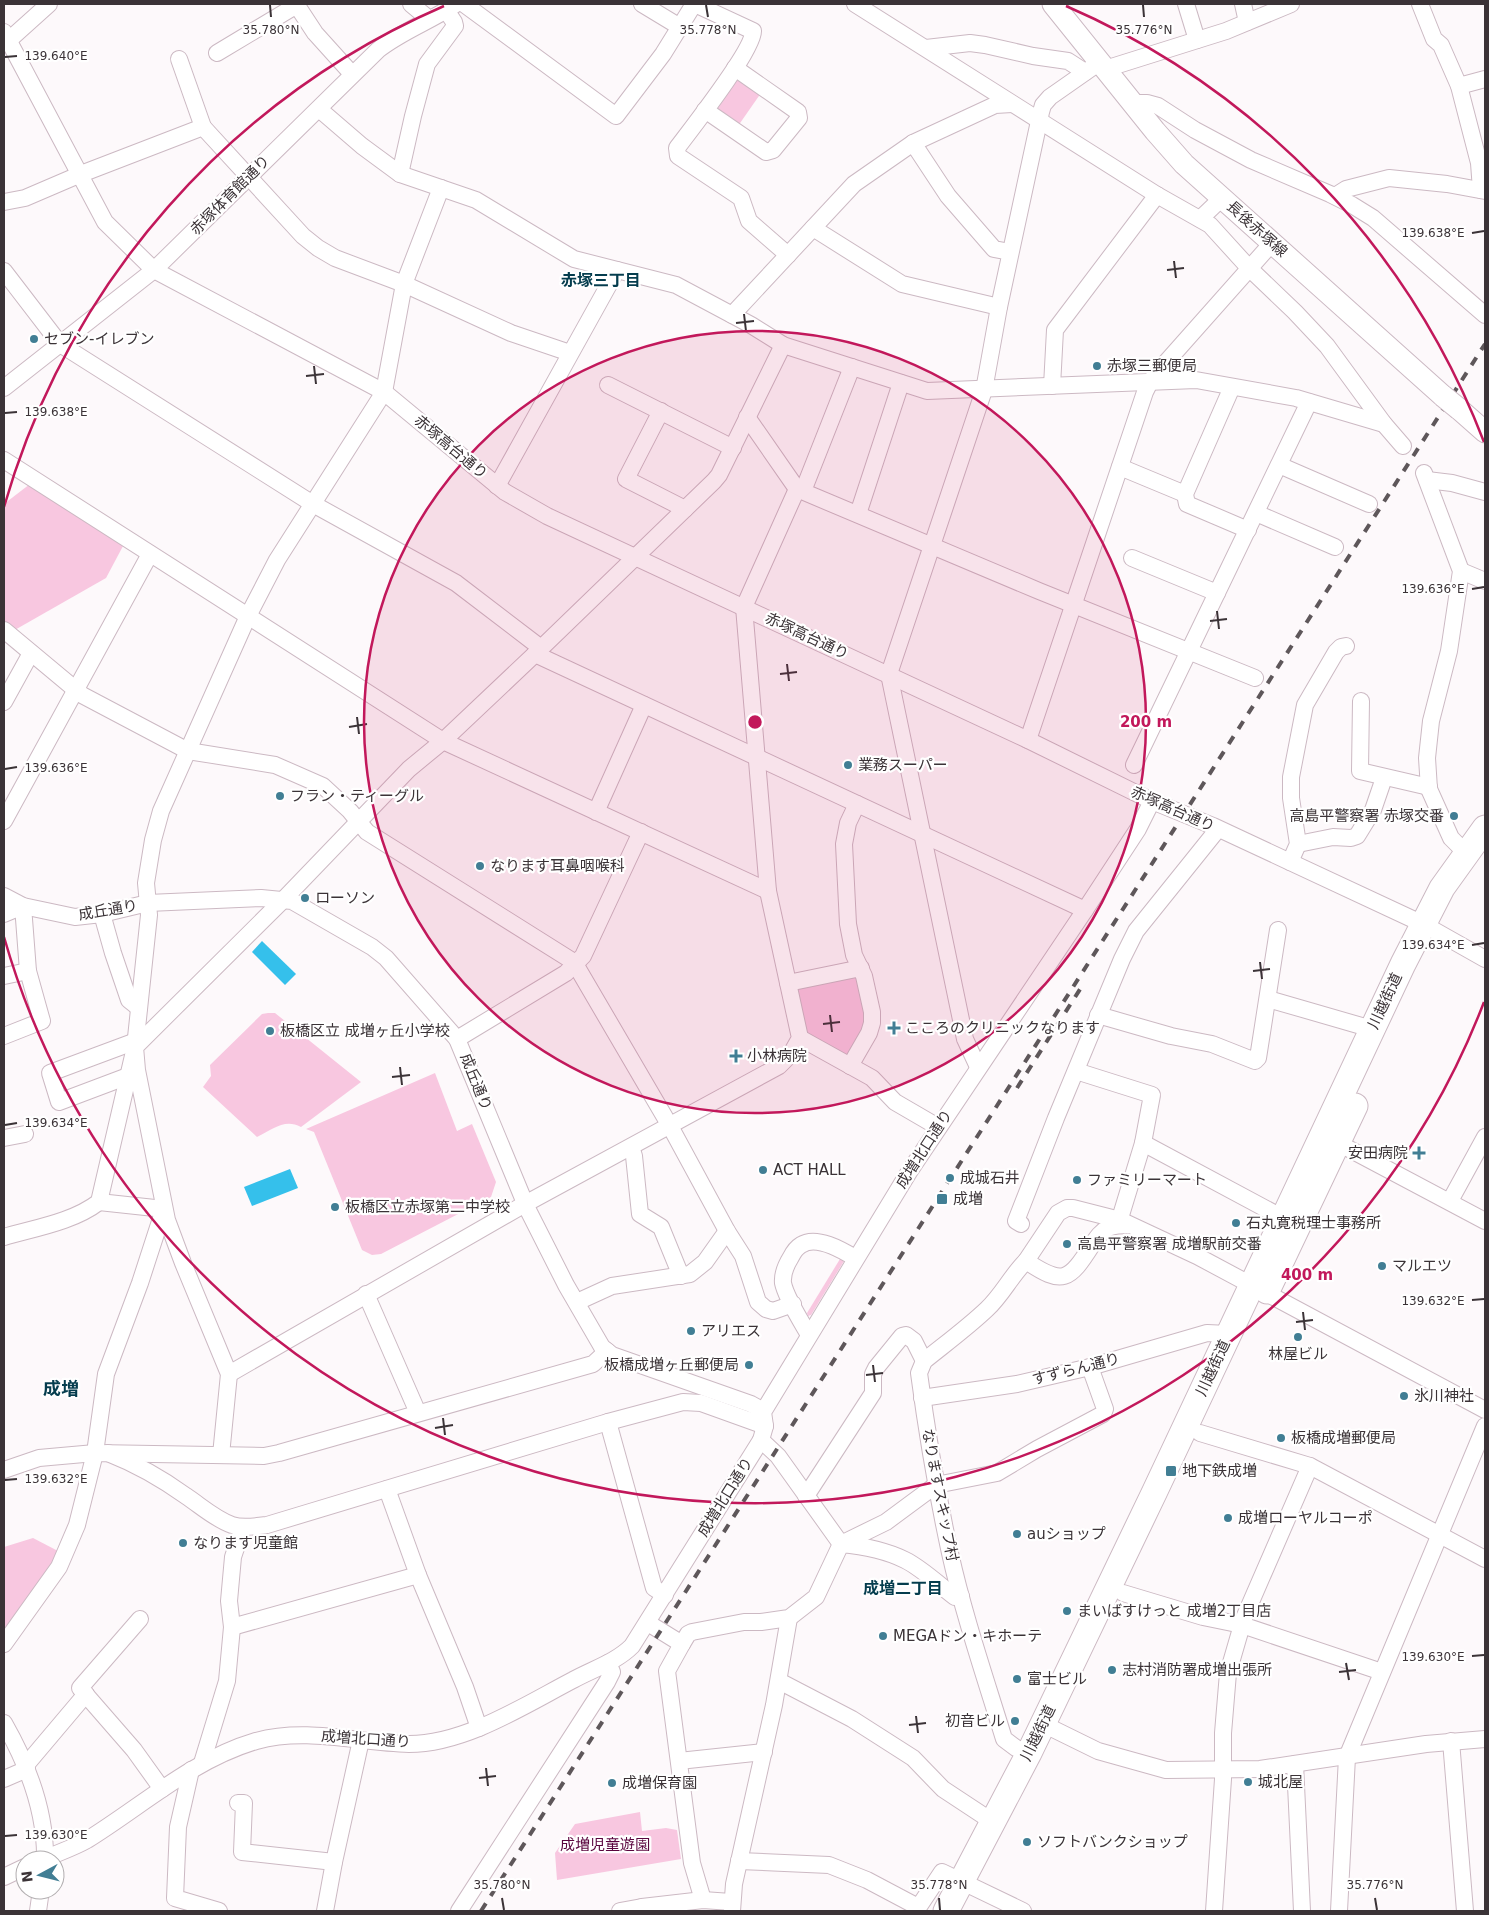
<svg xmlns="http://www.w3.org/2000/svg" width="1489" height="1915" viewBox="0 0 1489 1915" font-family="'DejaVu Sans','Noto Sans JP',sans-serif">
	<rect width="100%" height="100%" fill="#fdf9fb"/>
	<g fill="#f8c7e0">
		<path d="M 742,80 L 761,93 L 738,126 L 717,112 L 715,107 L 735,81 Z"/>
		<path d="M 30,484 L 123,546 L 106,578 L 13,631 L 4,623 L 4,504 Z"/>
		<path d="M 853,976 L 859,979 L 867,1016 L 865,1028 L 850,1055 L 842,1057 L 806,1036 L 796,992 L 799,987 Z"/>
		<path d="M 268,1013 L 275,1013 L 361,1082 L 301,1127 C 285,1118 273,1129 257,1137 L 203,1087 L 211,1076 L 210,1065 L 262,1014 Z"/>
		<path d="M 435,1073 L 457,1131 L 472,1124 L 496,1182 L 491,1197 L 381,1254 L 372,1255 L 362,1250 L 314,1132 L 306,1129 Z"/>
		<path d="M 840,1259 L 844,1259 L 844,1261 L 811,1315 L 808,1316 L 807,1313 Z"/>
		<path d="M 33,1538 L 58,1551 L 40,1584 L 4,1632 L 4,1547 Z"/>
		<path d="M 640,1812 L 642,1831 L 666,1828 L 677,1830 L 681,1859 L 557,1880 L 555,1853 L 575,1824 Z"/>
	</g>
	<g fill="#35c0eb">
		<path d="M 262,941 L 296,974 L 285,985 L 252,952 Z"/>
		<path d="M 290,1169 L 298,1188 L 252,1206 L 244,1187 Z"/>
	</g>
	<g fill="none" stroke-linecap="round" stroke-linejoin="round">
		<defs>
			<g id="minor">
				<path d="M 296,4 L 315,33 L 352,74"/>
				<path d="M 411,4 L 429,19"/>
				<path d="M 464,4 L 616,116 L 663,54 L 694,4"/>
				<path d="M 642,4 L 680,27"/>
				<path d="M 695,4 L 753,31 C 754,49 692,128 677,148 L 678,156 L 741,198 L 749,221 L 788,255"/>
				<path d="M 855,4 L 1157,195 L 1210,225 L 1250,269 L 1295,312 L 1327,346 L 1384,424 L 1403,446"/>
				<path d="M 1186,4 L 1197,40"/>
				<path d="M 1243,4 L 1247,22"/>
				<path d="M 1420,4 L 1434,39 L 1441,45 L 1459,86 L 1479,163 L 1481,190"/>
				<path d="M 4,32 L 105,222 L 154,270 L 384,392 L 505,492 L 547,516 L 1028,740 L 1152,801 L 1213,826 L 1423,924 L 1485,959"/>
				<path d="M 9,40 L 49,4"/>
				<path d="M 926,48 L 970,43 L 985,45 L 1033,56 L 1068,61 L 1085,72"/>
				<path d="M 217,53 L 297,5"/>
				<path d="M 179,59 L 203,127"/>
				<path d="M 1105,69 L 1226,31 L 1291,4"/>
				<path d="M 1459,86 L 1485,79"/>
				<path d="M 1132,103 L 1147,103 L 1158,106 L 1195,130 L 1251,160 L 1330,194 L 1352,205 L 1373,218 L 1485,315"/>
				<path d="M 319,109 L 362,146 L 400,174 L 476,200 L 574,259 L 676,285 L 751,325 L 783,345 L 927,391 L 1196,380 L 1296,398 L 1384,424"/>
				<path d="M 705,110 L 766,152 L 773,150 L 799,118 L 798,112 L 735,68"/>
				<path d="M 913,143 L 948,196 L 994,249 L 1010,252"/>
				<path d="M 400,174 L 413,116 L 427,64 L 455,26 L 454,22 L 446,10"/>
				<path d="M 1335,196 L 1346,189 L 1389,178 L 1447,184 L 1485,191"/>
				<path d="M 4,202 L 25,198 L 81,174 L 203,127 L 303,236 L 318,248 L 335,258 L 404,284 L 511,333 L 570,353"/>
				<path d="M 1200,219 L 1222,198"/>
				<path d="M 813,228 L 902,284 L 999,307"/>
				<path d="M 4,271 L 60,344 L 313,504 L 456,583 L 541,648"/>
				<path d="M 732,315 L 854,184 L 913,143 L 995,105 L 1012,104"/>
				<path d="M 608,385 L 733,448"/>
				<path d="M 1052,386 L 1055,330 L 1157,195"/>
				<path d="M 1232,387 L 1185,494 L 1187,504 L 1248,530"/>
				<path d="M 4,388 L 154,270 L 378,50 C 402,31 431,21 456,4"/>
				<path d="M 661,411 L 626,479 L 685,509"/>
				<path d="M 747,417 L 797,489 L 1039,591 L 1255,678"/>
				<path d="M 4,460 L 443,741 L 768,891"/>
				<path d="M 1279,465 L 1369,504"/>
				<path d="M 1120,467 L 1185,494"/>
				<path d="M 1424,473 L 1461,571 L 1449,651 L 1431,721 L 1427,758 L 1429,789 L 1451,838 L 1466,853"/>
				<path d="M 1427,480 L 1452,483 L 1485,492"/>
				<path d="M 497,486 L 617,270"/>
				<path d="M 803,491 L 852,367"/>
				<path d="M 1256,513 L 1335,547"/>
				<path d="M 858,514 L 901,383"/>
				<path d="M 1132,558 L 1217,593"/>
				<path d="M 1461,571 L 1485,581"/>
				<path d="M 4,630 L 82,695 L 188,751 L 275,765 L 323,786 L 350,811 L 367,832 L 574,962 L 670,1126 L 727,1231 L 743,1256 L 758,1302 L 766,1309 L 773,1311 L 793,1304"/>
				<path d="M 535,654 L 1085,910"/>
				<path d="M 1361,701 L 1360,771 L 1429,787"/>
				<path d="M 4,702 L 31,653"/>
				<path d="M 1028,740 L 1145,392 L 1150,382 L 1161,368 L 1272,243"/>
				<path d="M 1134,765 L 1309,402"/>
				<path d="M 596,812 L 644,705"/>
				<path d="M 4,821 L 150,554"/>
				<path d="M 1298,844 L 1333,837 L 1351,838 L 1357,836 L 1373,810 L 1384,778"/>
				<path d="M 1290,862 L 1298,844 L 1291,798 L 1291,777 L 1305,705 L 1336,652 L 1341,647 L 1346,646"/>
				<path d="M 4,896 L 23,906 L 75,917 L 102,914 L 148,903 L 261,898 L 292,901 L 372,947 L 386,958 L 457,1039 L 527,1208 L 566,1285 L 602,1347 L 612,1355 L 751,1404 L 760,1409 L 763,1412"/>
				<path d="M 4,914 L 23,906 L 28,971 L 42,1021 L 4,1036"/>
				<path d="M 102,914 L 113,953 L 129,1000 L 139,1008"/>
				<path d="M 4,976 L 28,971"/>
				<path d="M 788,983 L 861,968"/>
				<path d="M 1268,999 L 1372,1029"/>
				<path d="M 1098,1015 L 1171,1036 L 1212,1044 L 1255,1061 L 1258,1058 L 1278,930"/>
				<path d="M 800,1038 L 872,1078 L 895,1102 L 938,1127"/>
				<path d="M 457,1039 L 566,973 L 583,956 L 641,832"/>
				<path d="M 850,1066 L 869,1033 L 872,1023 L 872,1012 L 864,976 L 854,955 L 848,924 L 844,844 L 848,823 L 857,804"/>
				<path d="M 978,1067 L 965,1039 L 889,674 L 984,390 L 999,307 L 1041,112 L 1043,105 L 1050,97 L 1100,62"/>
				<path d="M 1076,1071 L 1152,1095 L 1143,1143 L 1118,1225"/>
				<path d="M 128,1076 L 59,1102 L 50,1073 L 136,1041"/>
				<path d="M 4,1138 L 25,1134"/>
				<path d="M 1143,1143 L 1283,1218"/>
				<path d="M 1338,1143 L 1485,1221"/>
				<path d="M 631,1147 L 634,1156 L 640,1214 L 661,1227 L 681,1276"/>
				<path d="M 1450,1201 L 1485,1137"/>
				<path d="M 1021,1224 L 1016,1221 L 1056,1118 L 1122,959 L 1136,931 L 1218,829"/>
				<path d="M 1130,1225 C 1122,1225 1115,1225 1108,1228 C 1100,1232 1096,1239 1092,1245 C 1069,1281 1063,1286 1026,1261 L 1058,1213 L 1067,1208 L 1073,1208 L 1120,1220 L 1197,1256 L 1485,1410"/>
				<path d="M 4,1237 C 35,1228 73,1222 99,1202 L 135,1047 L 149,915 L 146,883 L 153,840 L 161,811 L 248,616 L 277,560 L 384,392 L 404,284 L 441,188"/>
				<path d="M 1026,1261 C 1011,1276 1002,1295 987,1309 C 967,1328 945,1344 924,1361 L 919,1373 C 927,1433 937,1493 950,1553 C 964,1616 985,1677 1004,1739 L 1016,1748 L 1029,1753"/>
				<path d="M 366,1294 L 418,1413"/>
				<path d="M 577,1302 L 612,1286 L 690,1274 L 705,1262 L 727,1231"/>
				<path d="M 809,1335 C 801,1321 786,1298 783,1283 C 782,1273 786,1265 791,1257 C 793,1253 796,1248 801,1245 C 816,1235 842,1250 855,1258"/>
				<path d="M 229,1374 L 525,1204 L 779,1066 L 791,1054 L 800,1038 L 768,891 L 744,607 L 797,489"/>
				<path d="M 922,1398 L 1017,1384 L 1090,1367 L 1207,1333 L 1228,1334"/>
				<path d="M 608,1422 L 654,1588 L 665,1595"/>
				<path d="M 1200,1433 L 1310,1466 L 1485,1559"/>
				<path d="M 761,1440 L 778,1456 L 841,1544 L 886,1522 L 936,1485 L 997,1473 L 1037,1449 L 1103,1414 L 1105,1409 L 1090,1367"/>
				<path d="M 108,1453 C 136,1464 161,1478 186,1496 C 201,1506 215,1519 232,1525 C 243,1529 256,1526 267,1525 L 608,1422 L 683,1402 L 701,1403 L 765,1426"/>
				<path d="M 221,1455 L 229,1374 L 183,1263 L 167,1220 L 137,1070 L 135,1047 L 284,899 L 409,769 L 443,741 L 535,654 L 714,481 L 719,475 L 783,345"/>
				<path d="M 4,1470 L 39,1458 L 95,1453 L 264,1456 L 279,1453 L 593,1364 L 607,1351"/>
				<path d="M 387,1489 L 418,1575 L 465,1687 L 479,1728"/>
				<path d="M 806,1496 L 873,1393 L 873,1374 L 876,1368 L 902,1336 L 906,1335 L 914,1341 L 924,1361"/>
				<path d="M 1123,1593 L 1203,1617 L 1242,1625 L 1382,1672"/>
				<path d="M 140,1619 L 80,1688 L 134,1750 L 162,1789"/>
				<path d="M 648,1623 L 682,1644 L 688,1634 L 692,1632 L 744,1622 L 761,1622 L 789,1618 L 816,1597 L 841,1544 C 863,1546 885,1550 905,1560 C 923,1569 939,1585 955,1597 L 961,1596"/>
				<path d="M 232,1627 L 418,1575"/>
				<path d="M 4,1644 L 59,1567 L 77,1525 L 95,1453 L 106,1374 L 140,1283 L 164,1209 L 99,1202"/>
				<path d="M 682,1644 L 667,1671 L 692,1863 L 703,1900"/>
				<path d="M 779,1681 L 852,1719 L 913,1758 L 943,1789 L 993,1822"/>
				<path d="M 4,1723 C 28,1765 46,1811 45,1860"/>
				<path d="M 1043,1724 L 1098,1751 L 1166,1770 L 1260,1769 L 1426,1744 L 1485,1739"/>
				<path d="M 1451,1741 L 1465,1911"/>
				<path d="M 679,1761 L 764,1752"/>
				<path d="M 202,1763 L 227,1681 L 232,1627 L 229,1601 L 233,1557 L 243,1527"/>
				<path d="M 1295,1764 L 1302,1911"/>
				<path d="M 26,1765 L 86,1694"/>
				<path d="M 191,1770 L 178,1827 L 175,1898 L 219,1911"/>
				<path d="M 4,1779 L 27,1769"/>
				<path d="M 238,1803 L 244,1803 L 242,1852 L 334,1862"/>
				<path d="M 42,1860 C 57,1853 73,1848 87,1840 C 142,1806 192,1760 256,1741 C 307,1727 358,1743 409,1744 C 465,1744 525,1705 573,1680 C 593,1669 616,1662 632,1646 L 761,1440 L 765,1426 L 763,1412 L 909,1172 L 1085,910 L 1138,829 L 1152,801"/>
				<path d="M 739,1861 L 829,1865 L 867,1880 L 918,1907"/>
				<path d="M 4,1877 L 25,1867"/>
				<path d="M 642,1907 L 703,1900 L 731,1902"/>
				<path d="M 38,1911 L 41,1890"/>
				<path d="M 325,1911 L 334,1862 L 361,1740"/>
				<path d="M 459,1911 L 607,1682 L 612,1672 L 608,1663"/>
				<path d="M 620,1911 L 642,1907 L 642,1911"/>
				<path d="M 732,1911 L 734,1884 L 774,1705 L 789,1618"/>
				<path d="M 916,1911 L 942,1872 L 1023,1911"/>
				<path d="M 1214,1911 L 1223,1779 L 1223,1733 L 1228,1673 L 1244,1618 L 1310,1466"/>
				<path d="M 1339,1911 L 1347,1757 L 1485,1426"/>
			</g>
			<g id="major">
				<path d="M 1053,4 L 1155,131 L 1184,164 L 1443,396"/>
				<path d="M 1459,409 L 1485,432"/>
			</g>
			<g id="highway">
				<path d="M 1267,1291 L 1355,1106"/>
				<path d="M 946,1911 L 1029,1753 L 1155,1491 L 1403,964 L 1442,888 L 1485,828"/>
			</g>
		</defs>
		<use href="#minor" stroke="#ccb9c3" stroke-width="18"/>
		<use href="#major" stroke="#ccb9c3" stroke-width="23"/>
		<use href="#highway" stroke="#ccb9c3" stroke-width="27"/>
		<use href="#minor" stroke="#fff" stroke-width="16"/>
		<use href="#major" stroke="#fff" stroke-width="21"/>
		<use href="#highway" stroke="#fff" stroke-width="25"/>
		<g stroke="#5e575a" stroke-width="4" stroke-dasharray="9 9" stroke-linecap="butt">
			<path d="M 1017,1088 L 1084,983"/>
			<path d="M 481,1911 L 1485,344"/>
		</g>
		<defs>
			<path id="major-bridge" d="M 1443,396 L 1459,409"/>
		</defs>
		<use href="#major-bridge" stroke="#ccb9c3" stroke-width="23" stroke-linecap="butt"/>
		<use href="#major-bridge" stroke="#fff" stroke-width="21"/>
	</g>
	<path fill="none" stroke="#3b3337" stroke-width="2" d="M 270,5 L 271,17M 706,5 L 708,17M 1143,5 L 1144,17M 5,57 L 17,56M 1472,233 L 1484,231M 1174,261 L 1176,278M 1167,270 L 1184,268M 744,314 L 746,331M 736,323 L 754,321M 314,366 L 316,384M 306,376 L 324,374M 5,413 L 17,412M 1472,589 L 1484,587M 1217,611 L 1219,629M 1210,621 L 1227,619M 787,664 L 789,681M 780,674 L 797,672M 357,717 L 359,734M 349,727 L 367,724M 5,769 L 17,767M 1472,945 L 1484,943M 1260,962 L 1262,979M 1253,971 L 1270,969M 830,1015 L 832,1032M 823,1024 L 840,1022M 400,1067 L 402,1085M 392,1077 L 410,1075M 5,1125 L 17,1123M 1472,1300 L 1484,1299M 1303,1312 L 1305,1330M 1296,1322 L 1313,1320M 873,1365 L 875,1382M 866,1375 L 883,1373M 443,1418 L 445,1435M 435,1428 L 453,1425M 5,1480 L 17,1479M 1472,1656 L 1484,1655M 1346,1663 L 1349,1680M 1339,1672 L 1356,1670M 916,1716 L 918,1733M 909,1725 L 926,1723M 486,1768 L 488,1786M 479,1778 L 496,1776M 5,1836 L 17,1835M 502,1898 L 504,1910M 939,1898 L 940,1910M 1375,1898 L 1377,1910"/>
	<circle cx="755" cy="722" r="391" fill="#c2185b" fill-opacity=".12"/>
	<g fill="none" stroke="#c2185b" stroke-width="2.5">
		<circle cx="755" cy="722" r="391"/>
		<path d="M1484 1002A781 781 0 0 1 4 937M4 507A781 781 0 0 1 444 6M1066 6A781 781 0 0 1 1484 442"/>
	</g>
	<g fill="#417e94" stroke="#fff" stroke-width="2">
		<circle cx="34" cy="339" r="5"/>
		<circle cx="1097" cy="366" r="5"/>
		<circle cx="848" cy="765" r="5"/>
		<circle cx="280" cy="796" r="5"/>
		<circle cx="1454" cy="816" r="5"/>
		<circle cx="480" cy="866" r="5"/>
		<circle cx="305" cy="898" r="5"/>
		<path d="M891.5 1020.5h5v5h5v5h-5v5h-5v-5h-5v-5h5z"/>
		<circle cx="270" cy="1031" r="5"/>
		<path d="M733.5 1048.5h5v5h5v5h-5v5h-5v-5h-5v-5h5z"/>
		<path d="M1416.5 1145.5h5v5h5v5h-5v5h-5v-5h-5v-5h5z"/>
		<circle cx="763" cy="1170" r="5"/>
		<circle cx="950" cy="1178" r="5"/>
		<circle cx="1077" cy="1180" r="5"/>
		<rect x="936" y="1193" width="12" height="12" rx="2.5"/>
		<circle cx="335" cy="1207" r="5"/>
		<circle cx="1236" cy="1223" r="5"/>
		<circle cx="1067" cy="1244" r="5"/>
		<circle cx="1382" cy="1266" r="5"/>
		<circle cx="691" cy="1331" r="5"/>
		<circle cx="1298" cy="1337" r="5"/>
		<circle cx="749" cy="1365" r="5"/>
		<circle cx="1404" cy="1396" r="5"/>
		<circle cx="1281" cy="1438" r="5"/>
		<rect x="1165" y="1465" width="12" height="12" rx="2.5"/>
		<circle cx="1228" cy="1518" r="5"/>
		<circle cx="1017" cy="1534" r="5"/>
		<circle cx="183" cy="1543" r="5"/>
		<circle cx="1067" cy="1611" r="5"/>
		<circle cx="883" cy="1636" r="5"/>
		<circle cx="1112" cy="1670" r="5"/>
		<circle cx="1017" cy="1679" r="5"/>
		<circle cx="1015" cy="1721" r="5"/>
		<circle cx="1248" cy="1782" r="5"/>
		<circle cx="612" cy="1783" r="5"/>
		<circle cx="1027" cy="1842" r="5"/>
	</g>
	<g text-anchor="middle" dominant-baseline="central" stroke-width="4.5" stroke-linejoin="round" paint-order="stroke">
		<g font-size="15" fill="#3b3337" stroke="#fff">
			<text transform="translate(230 195) rotate(-45)">赤塚体育館通り</text>
			<text transform="translate(1257 229) rotate(42)">長後赤塚線</text>
			<text transform="translate(451 447) rotate(40)">赤塚高台通り</text>
			<text transform="translate(807 636) rotate(25)">赤塚高台通り</text>
			<text transform="translate(1173 809) rotate(24)">赤塚高台通り</text>
			<text transform="translate(108 910) rotate(-9)">成丘通り</text>
			<text transform="translate(1385 1001) rotate(-65)">川越街道</text>
			<text transform="translate(476 1082) rotate(68)">成丘通り</text>
			<text transform="translate(924 1149) rotate(-57)">成増北口通り</text>
			<text transform="translate(1213 1368) rotate(-65)">川越街道</text>
			<text transform="translate(1076 1369) rotate(-14)">すずらん通り</text>
			<text transform="translate(940 1495) rotate(79)">なりますスキップ村</text>
			<text transform="translate(725 1497) rotate(-58)">成増北口通り</text>
			<text transform="translate(1038 1733) rotate(-64)">川越街道</text>
			<text transform="translate(366 1739) rotate(4)">成増北口通り</text>
		</g>
		<g font-size="15" fill="#3b3337" stroke="#fff" text-anchor="start">
			<text x="44" y="339">セブン-イレブン</text>
			<text x="1107" y="366">赤塚三郵便局</text>
			<text x="858" y="765">業務スーパー</text>
			<text x="290" y="796">フラン・ティーグル</text>
			<text x="1444" y="816" text-anchor="end">高島平警察署 赤塚交番</text>
			<text x="490" y="866">なります耳鼻咽喉科</text>
			<text x="315" y="898">ローソン</text>
			<text x="905" y="1028">こころのクリニックなります</text>
			<text x="280" y="1031">板橋区立 成増ヶ丘小学校</text>
			<text x="747" y="1056">小林病院</text>
			<text x="1408" y="1153" text-anchor="end">安田病院</text>
			<text x="773" y="1170">ACT HALL</text>
			<text x="960" y="1178">成城石井</text>
			<text x="1087" y="1180">ファミリーマート</text>
			<text x="953" y="1199">成増</text>
			<text x="345" y="1207">板橋区立赤塚第二中学校</text>
			<text x="1246" y="1223">石丸寛税理士事務所</text>
			<text x="1077" y="1244">高島平警察署 成増駅前交番</text>
			<text x="1392" y="1266">マルエツ</text>
			<text x="701" y="1331">アリエス</text>
			<text x="1298" y="1354" text-anchor="middle">林屋ビル</text>
			<text x="739" y="1365" text-anchor="end">板橋成増ヶ丘郵便局</text>
			<text x="1414" y="1396">氷川神社</text>
			<text x="1291" y="1438">板橋成増郵便局</text>
			<text x="1182" y="1471">地下鉄成増</text>
			<text x="1238" y="1518">成増ローヤルコーポ</text>
			<text x="1027" y="1534">auショップ</text>
			<text x="193" y="1543">なります児童館</text>
			<text x="1077" y="1611">まいばすけっと 成増2丁目店</text>
			<text x="893" y="1636">MEGAドン・キホーテ</text>
			<text x="1122" y="1670">志村消防署成増出張所</text>
			<text x="1027" y="1679">富士ビル</text>
			<text x="1005" y="1721" text-anchor="end">初音ビル</text>
			<text x="1258" y="1782">城北屋</text>
			<text x="622" y="1783">成増保育園</text>
			<text x="1037" y="1842">ソフトバンクショップ</text>
		</g>
		<g font-size="15" fill="#59053e" stroke="#fff">
			<text x="605" y="1845">成増児童遊園</text>
		</g>
		<g font-size="16" font-weight="bold" fill="#053d4e" stroke="#fff">
			<text x="601" y="280">赤塚三丁目</text>
			<text x="903" y="1588">成増二丁目</text>
		</g>
		<g font-size="18" font-weight="bold" fill="#053d4e" stroke="#fff">
			<text x="61" y="1388">成増</text>
		</g>
	</g>
	<g font-size="12" text-anchor="middle" fill="#3b3337" stroke="#fff" stroke-width="4.5" stroke-linejoin="round" paint-order="stroke">
		<text x="271" y="34">35.780°N</text>
		<text x="708" y="34">35.778°N</text>
		<text x="1144" y="34">35.776°N</text>
		<text x="56" y="60">139.640°E</text>
		<text x="1433" y="237">139.638°E</text>
		<text x="56" y="416">139.638°E</text>
		<text x="1433" y="593">139.636°E</text>
		<text x="56" y="772">139.636°E</text>
		<text x="1433" y="949">139.634°E</text>
		<text x="56" y="1127">139.634°E</text>
		<text x="1433" y="1305">139.632°E</text>
		<text x="56" y="1483">139.632°E</text>
		<text x="1433" y="1661">139.630°E</text>
		<text x="56" y="1839">139.630°E</text>
		<text x="502" y="1889">35.780°N</text>
		<text x="939" y="1889">35.778°N</text>
		<text x="1375" y="1889">35.776°N</text>
	</g>
	<circle cx="755" cy="722" r="8" fill="#c2185b" stroke="#fff" stroke-width="2.5"/>
	<g font-size="15" text-anchor="middle" font-weight="bold" fill="#c2185b" stroke="#fff" stroke-width="4.5" stroke-linejoin="round" paint-order="stroke">
		<text x="1146" y="727">200 m</text>
		<text x="1307" y="1280">400 m</text>
	</g>
	<rect width="1489" height="1915" fill="none" stroke="#3b3337" stroke-width="10"/>
	<g transform="translate(40 1875) rotate(263)"><circle r="24" fill="#ffffff" stroke="#b1adaf"/>
	<path d="M0-4L9 19L0 12L-9 19Z" fill="#417e94"/>
	<text y="-8" font-size="14" font-weight="bold" text-anchor="middle" fill="#3b3337">N</text>
	</g>
</svg>
